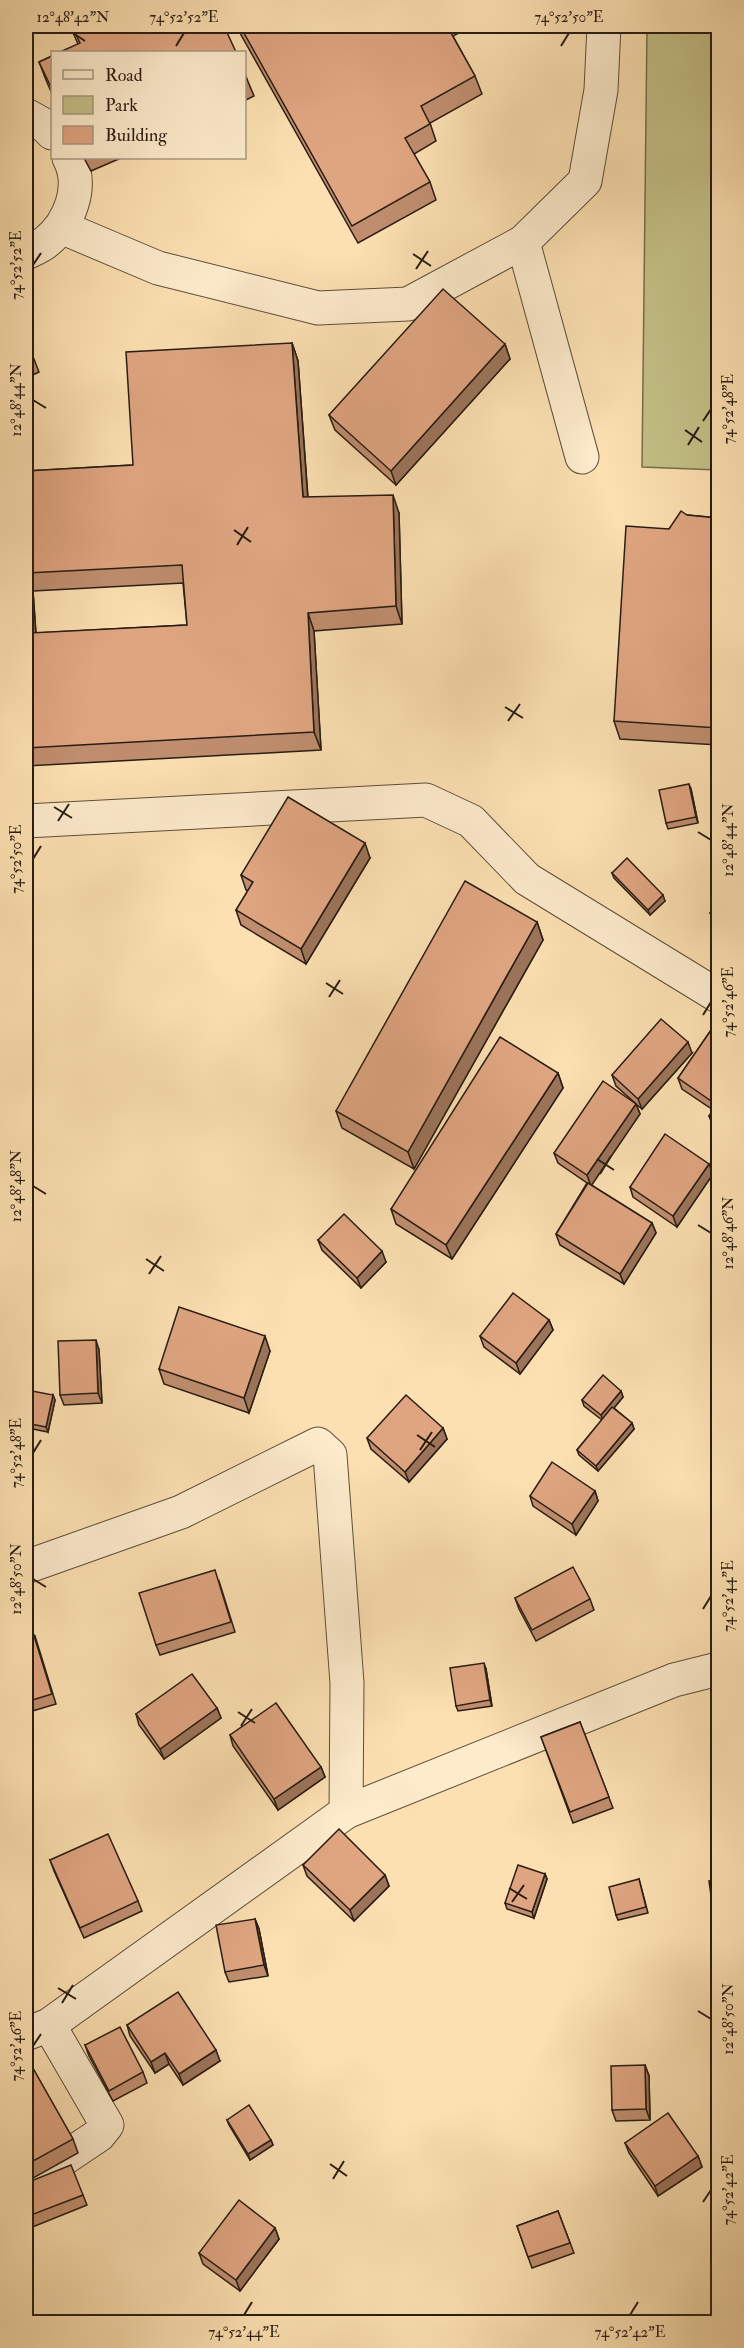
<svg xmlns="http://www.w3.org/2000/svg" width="744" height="2348" viewBox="0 0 744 2348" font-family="'IM FELL Double Pica',serif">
	<rect width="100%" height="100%" fill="#fce0b1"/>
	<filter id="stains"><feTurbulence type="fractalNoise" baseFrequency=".00333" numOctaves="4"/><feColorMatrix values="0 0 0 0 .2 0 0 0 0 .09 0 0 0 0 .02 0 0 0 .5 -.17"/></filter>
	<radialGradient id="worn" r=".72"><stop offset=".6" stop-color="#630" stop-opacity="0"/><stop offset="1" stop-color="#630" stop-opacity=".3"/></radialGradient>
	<path fill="#c4c188" stroke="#766e4e" stroke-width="1.5" d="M 647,26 L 718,26 L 718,470 L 642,467 Z"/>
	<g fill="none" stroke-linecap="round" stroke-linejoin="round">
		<defs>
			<g id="street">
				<path d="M 26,115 L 44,125 L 52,133"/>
				<path d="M 61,227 L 158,268 L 318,308 L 408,304 L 523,242 L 585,181 L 601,90 L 604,26"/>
				<path d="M 523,242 L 582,457"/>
				<path d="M 26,253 C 32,250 40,247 46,242 C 70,223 84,186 69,158"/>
				<path d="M 26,821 L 426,800 L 471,821 L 527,879 L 718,996"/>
				<path d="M 26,1567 L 181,1512 L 318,1444 L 330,1455 L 347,1683 L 346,1812"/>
				<path d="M 26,2034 L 49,2025 L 346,1812 L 674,1680 L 718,1669"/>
				<path d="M 26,2184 L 99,2135 L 107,2125 L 49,2025"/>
			</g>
		</defs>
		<use href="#street" stroke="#5e4d3a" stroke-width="35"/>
		<use href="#street" stroke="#fdebcc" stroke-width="33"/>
	</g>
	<g fill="#c08e6f" stroke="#291c13" stroke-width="1.5" fill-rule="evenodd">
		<path d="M 70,26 L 224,26 L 78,44 Z"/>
		<path d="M 236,26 L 472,26 L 453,36 L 475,76 L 482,94 L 430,123 L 436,141 L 414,154 L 430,182 L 436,200 L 358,243 Z"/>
		<path d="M 52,56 L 52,94 L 46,80 L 39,62 Z"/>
		<path d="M 244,72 L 254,96 L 244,101 Z"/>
		<path d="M 84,158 L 121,158 L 91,171 Z"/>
		<path d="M 26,340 L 32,354 L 39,372 L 26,378 Z"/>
		<path d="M 292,343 L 298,361 L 308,497 L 399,513 L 402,624 L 314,631 L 321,750 L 26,766 L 26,471 L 133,465 ZM 183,583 L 187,625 L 36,633 L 33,591 Z"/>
		<path d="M 505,344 L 510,359 L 396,485 L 335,430 L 329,415 Z"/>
		<path d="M 687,515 L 718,518 L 718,745 L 620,739 L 614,721 L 669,529 Z"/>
		<path d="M 691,789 L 698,823 L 668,829 L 666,823 Z"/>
		<path d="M 370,858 L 306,964 L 241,925 L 236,910 L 248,891 L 246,890 L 241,875 Z"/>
		<path d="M 612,873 L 665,901 L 650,915 L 614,878 Z"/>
		<path d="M 718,905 L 718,929 L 714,923 L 710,913 Z"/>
		<path d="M 537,922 L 543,940 L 414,1169 L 342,1128 L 336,1111 Z"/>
		<path d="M 718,1020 L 718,1130 L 713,1126 L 709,1116 L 713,1110 L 682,1089 L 678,1078 Z"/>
		<path d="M 692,1053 L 642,1109 L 636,1104 L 640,1114 L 591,1185 L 652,1223 L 656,1233 L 624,1284 L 560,1245 L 556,1234 L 587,1183 L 558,1163 L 554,1153 L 635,1103 L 616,1086 L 612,1075 Z"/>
		<path d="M 558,1073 L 563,1088 L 452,1259 L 396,1224 L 391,1209 Z"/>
		<path d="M 709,1164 L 713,1174 L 677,1227 L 633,1197 L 630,1187 Z"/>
		<path d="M 318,1240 L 386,1262 L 361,1288 L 322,1250 Z"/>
		<path d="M 549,1320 L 553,1330 L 520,1374 L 484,1347 L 480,1336 Z"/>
		<path d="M 99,1350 L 102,1403 L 64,1405 L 60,1395 Z"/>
		<path d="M 270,1351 L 249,1413 L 164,1384 L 159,1369 Z"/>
		<path d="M 621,1391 L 623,1397 L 614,1408 L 632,1423 L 634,1429 L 598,1471 L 579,1455 L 577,1450 L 602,1420 L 584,1406 L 582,1400 Z"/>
		<path d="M 53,1395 L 55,1400 L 48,1432 L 28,1428 L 26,1423 Z"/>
		<path d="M 443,1428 L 447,1439 L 409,1482 L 371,1449 L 367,1438 Z"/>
		<path d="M 595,1491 L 598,1501 L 576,1535 L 533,1506 L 530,1496 Z"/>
		<path d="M 219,1581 L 235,1632 L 160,1655 L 156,1645 Z"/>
		<path d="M 515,1598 L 590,1599 L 594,1610 L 536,1641 L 519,1609 Z"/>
		<path d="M 26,1627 L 35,1636 L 56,1704 L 26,1713 Z"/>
		<path d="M 486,1669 L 492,1706 L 458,1711 L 456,1706 Z"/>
		<path d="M 217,1708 L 221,1718 L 164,1759 L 139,1725 L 136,1714 Z"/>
		<path d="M 580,1722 L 613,1808 L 573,1823 L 541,1737 Z"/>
		<path d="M 230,1735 L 321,1767 L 325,1777 L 278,1810 L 233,1746 Z"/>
		<path d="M 50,1860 L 138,1901 L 142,1911 L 84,1938 L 54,1871 Z"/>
		<path d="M 303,1865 L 385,1875 L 389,1886 L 354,1921 L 307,1876 Z"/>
		<path d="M 545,1874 L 547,1879 L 534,1918 L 507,1909 L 505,1903 Z"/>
		<path d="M 639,1879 L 648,1913 L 618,1920 L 616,1915 Z"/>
		<path d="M 255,1919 L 259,1929 L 268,1976 L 229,1982 L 225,1972 Z"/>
		<path d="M 127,2025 L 220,2061 L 183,2085 L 169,2064 L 155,2073 L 130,2036 Z"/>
		<path d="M 85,2045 L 143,2072 L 147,2083 L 113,2101 L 89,2056 Z"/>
		<path d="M 26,2056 L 73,2139 L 78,2153 L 26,2182 Z"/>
		<path d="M 645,2065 L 649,2076 L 650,2120 L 616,2121 L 612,2110 Z"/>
		<path d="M 227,2120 L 271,2140 L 273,2145 L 250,2160 L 229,2125 Z"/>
		<path d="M 625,2143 L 698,2156 L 702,2167 L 658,2196 L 629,2153 Z"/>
		<path d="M 83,2195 L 87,2205 L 30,2228 L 26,2215 Z"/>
		<path d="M 558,2211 L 574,2253 L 532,2268 L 517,2226 Z"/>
		<path d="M 275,2228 L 279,2239 L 240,2291 L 203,2264 L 199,2253 Z"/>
		<path d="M 26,2254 L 32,2271 L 26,2274 Z"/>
	</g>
	<g fill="#9c745a" stroke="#291c13" stroke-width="1.5">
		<path d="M 292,343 L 298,361 L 309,515 L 303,497 Z"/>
		<path d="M 505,344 L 510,359 L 396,485 L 391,471 Z"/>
		<path d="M 393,495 L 399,513 L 402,624 L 396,606 Z"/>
		<path d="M 27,573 L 33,591 L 37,651 L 30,633 Z"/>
		<path d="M 308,613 L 314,631 L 321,750 L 314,732 Z"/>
		<path d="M 689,784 L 691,789 L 698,823 L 696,817 Z"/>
		<path d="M 365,843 L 370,858 L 306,964 L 301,949 Z"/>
		<path d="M 663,895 L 665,901 L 650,915 L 648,910 Z"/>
		<path d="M 537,922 L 543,940 L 414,1169 L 408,1152 Z"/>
		<path d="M 688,1042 L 692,1053 L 642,1109 L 638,1099 Z"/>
		<path d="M 558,1073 L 563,1088 L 452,1259 L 446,1245 Z"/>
		<path d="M 718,1096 L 718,1113 L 714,1103 Z"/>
		<path d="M 636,1104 L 640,1114 L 591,1186 L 587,1175 Z"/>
		<path d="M 709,1164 L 713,1174 L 677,1227 L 673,1216 Z"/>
		<path d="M 652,1223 L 656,1233 L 624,1284 L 620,1274 Z"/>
		<path d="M 382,1251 L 386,1262 L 361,1288 L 357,1278 Z"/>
		<path d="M 549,1320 L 553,1330 L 520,1374 L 516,1363 Z"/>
		<path d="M 265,1336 L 270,1351 L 249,1413 L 244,1398 Z"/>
		<path d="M 96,1340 L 99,1350 L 102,1403 L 98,1393 Z"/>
		<path d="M 621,1391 L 623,1397 L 603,1421 L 601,1415 Z"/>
		<path d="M 53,1395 L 55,1400 L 48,1432 L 46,1427 Z"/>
		<path d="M 632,1423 L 634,1429 L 598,1471 L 596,1466 Z"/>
		<path d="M 443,1428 L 447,1439 L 409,1482 L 405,1472 Z"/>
		<path d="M 595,1491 L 598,1501 L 576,1535 L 572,1524 Z"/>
		<path d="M 484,1663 L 486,1669 L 492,1706 L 490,1700 Z"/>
		<path d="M 217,1708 L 221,1718 L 164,1759 L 160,1749 Z"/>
		<path d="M 321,1767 L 325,1777 L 278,1810 L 274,1799 Z"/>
		<path d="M 545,1874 L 547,1879 L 534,1918 L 532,1912 Z"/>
		<path d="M 385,1875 L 389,1886 L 354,1921 L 350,1910 Z"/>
		<path d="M 255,1919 L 259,1929 L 268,1976 L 264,1965 Z"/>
		<path d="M 216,2050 L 220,2061 L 183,2085 L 179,2074 Z"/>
		<path d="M 165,2053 L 169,2064 L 155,2073 L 151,2062 Z"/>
		<path d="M 645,2065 L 649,2076 L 650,2120 L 646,2109 Z"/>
		<path d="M 271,2140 L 273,2145 L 250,2160 L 248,2154 Z"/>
		<path d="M 698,2156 L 702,2167 L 658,2196 L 655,2186 Z"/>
		<path d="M 275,2228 L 279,2239 L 240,2291 L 236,2280 Z"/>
	</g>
	<g fill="#dfa581" stroke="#291c13" stroke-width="1.5" fill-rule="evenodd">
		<path d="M 72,26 L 224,26 L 236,52 L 60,52 L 80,43 Z"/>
		<path d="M 240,26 L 447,26 L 475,76 L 421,106 L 430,124 L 405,138 L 430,182 L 352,226 Z"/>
		<path d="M 52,56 L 52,89 L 39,62 Z"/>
		<path d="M 244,72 L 247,79 L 244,80 Z"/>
		<path d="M 443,289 L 505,344 L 391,471 L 329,415 Z"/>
		<path d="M 26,340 L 32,354 L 26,358 Z"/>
		<path d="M 292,343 L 303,497 L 393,495 L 396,606 L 308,613 L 314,732 L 26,748 L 26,471 L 133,465 L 126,352 ZM 182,565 L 187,625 L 30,633 L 27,573 Z"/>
		<path d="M 681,511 L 687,515 L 718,518 L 718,728 L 614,721 L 626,526 L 669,529 Z"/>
		<path d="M 689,784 L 696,817 L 666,823 L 659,790 Z"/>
		<path d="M 288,797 L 365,843 L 301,949 L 236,910 L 253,882 L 241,875 Z"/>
		<path d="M 627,858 L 663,895 L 648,910 L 612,873 Z"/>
		<path d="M 465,881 L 537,922 L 408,1152 L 336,1111 Z"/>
		<path d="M 718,905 L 718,922 L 710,913 Z"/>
		<path d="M 661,1019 L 688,1042 L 638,1099 L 612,1075 Z"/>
		<path d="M 718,1020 L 718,1096 L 714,1103 L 678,1078 Z"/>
		<path d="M 500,1037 L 558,1073 L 446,1245 L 391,1209 Z"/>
		<path d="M 603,1081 L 636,1104 L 587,1175 L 554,1153 Z"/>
		<path d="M 718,1102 L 718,1122 L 709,1116 Z"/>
		<path d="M 665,1134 L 709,1164 L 673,1216 L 630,1187 Z"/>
		<path d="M 588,1183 L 652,1223 L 620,1274 L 556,1234 Z"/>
		<path d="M 344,1214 L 382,1251 L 357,1278 L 318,1240 Z"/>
		<path d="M 513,1293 L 549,1320 L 516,1363 L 480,1336 Z"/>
		<path d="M 179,1307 L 265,1336 L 244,1398 L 159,1369 Z"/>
		<path d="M 96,1340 L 98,1393 L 60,1395 L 58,1341 Z"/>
		<path d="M 603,1375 L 621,1391 L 601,1415 L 582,1400 Z"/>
		<path d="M 32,1391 L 53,1395 L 46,1427 L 26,1423 Z"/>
		<path d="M 406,1395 L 443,1428 L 405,1472 L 367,1438 Z"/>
		<path d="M 612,1407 L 632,1423 L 596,1466 L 577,1450 Z"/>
		<path d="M 552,1462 L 595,1491 L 572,1524 L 530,1496 Z"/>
		<path d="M 718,1551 L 718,1570 L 711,1555 Z"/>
		<path d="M 573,1567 L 590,1599 L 532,1630 L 515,1598 Z"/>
		<path d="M 215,1570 L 231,1622 L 156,1645 L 139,1593 Z"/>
		<path d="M 31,1626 L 52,1694 L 26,1702 L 26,1627 Z"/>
		<path d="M 484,1663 L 490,1700 L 456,1706 L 450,1668 Z"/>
		<path d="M 192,1674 L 217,1708 L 160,1749 L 136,1714 Z"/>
		<path d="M 276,1703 L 321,1767 L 274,1799 L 230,1735 Z"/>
		<path d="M 580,1722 L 609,1797 L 570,1812 L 541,1737 Z"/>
		<path d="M 339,1829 L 385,1875 L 350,1910 L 303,1865 Z"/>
		<path d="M 108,1834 L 138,1901 L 80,1928 L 50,1860 Z"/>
		<path d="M 518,1865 L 545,1874 L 532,1912 L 505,1903 Z"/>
		<path d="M 639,1879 L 646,1907 L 616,1915 L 609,1887 Z"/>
		<path d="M 718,1880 L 718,1931 L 716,1932 L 709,1881 Z"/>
		<path d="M 255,1919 L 264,1965 L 225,1972 L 216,1925 Z"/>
		<path d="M 178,1992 L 216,2050 L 179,2074 L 165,2053 L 151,2062 L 127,2025 Z"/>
		<path d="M 120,2027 L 143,2072 L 109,2091 L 85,2045 Z"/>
		<path d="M 26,2056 L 73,2139 L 26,2165 Z"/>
		<path d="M 645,2065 L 646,2109 L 612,2110 L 611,2066 Z"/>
		<path d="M 249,2105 L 271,2140 L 248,2154 L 227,2120 Z"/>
		<path d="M 668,2113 L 698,2156 L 655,2186 L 625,2143 Z"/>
		<path d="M 71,2165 L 83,2195 L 26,2217 L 26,2183 Z"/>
		<path d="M 239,2200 L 275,2228 L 236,2280 L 199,2253 Z"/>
		<path d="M 558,2211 L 570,2243 L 528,2257 L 517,2226 Z"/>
	</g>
	<path fill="none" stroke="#291c13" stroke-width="2" d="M 73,33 L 85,41M 176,46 L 184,33M 561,46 L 569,33M 413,254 L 431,266M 33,265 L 41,253M 416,269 L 428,251M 33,400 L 46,408M 703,421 L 711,409M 685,430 L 702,442M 688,445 L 699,427M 234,530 L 251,542M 237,545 L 248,527M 505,707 L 523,718M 508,721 L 520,704M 54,807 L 72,818M 58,821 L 69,804M 698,832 L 711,840M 33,859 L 41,846M 326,983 L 343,994M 329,997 L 340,980M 703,1015 L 711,1002M 597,1159 L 614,1170M 600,1174 L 611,1156M 33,1186 L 46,1194M 698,1225 L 711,1233M 146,1259 L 164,1271M 149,1274 L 161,1256M 417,1435 L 435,1447M 420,1450 L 432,1432M 33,1453 L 41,1440M 33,1579 L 46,1587M 703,1609 L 711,1596M 238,1712 L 255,1723M 241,1726 L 252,1709M 509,1888 L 527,1899M 512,1902 L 524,1885M 58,1988 L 76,1999M 62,2003 L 73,1985M 698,2011 L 711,2019M 33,2046 L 41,2034M 330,2164 L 347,2176M 333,2179 L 344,2161M 703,2202 L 711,2190M 244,2315 L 252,2302M 630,2315 L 638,2302"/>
	<rect width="744" height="2348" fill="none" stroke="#fce0b1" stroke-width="66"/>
	<rect x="51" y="51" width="195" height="108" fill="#fdebcc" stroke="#a89882" stroke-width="1.5"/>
	<rect x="63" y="70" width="30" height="9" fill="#fdebcc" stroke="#a89882" stroke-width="1.5"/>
	<text x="105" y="81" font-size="18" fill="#291c13">Road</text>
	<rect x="63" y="96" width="30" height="18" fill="#c4c188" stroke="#a89882" stroke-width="1.5"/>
	<text x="105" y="111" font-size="18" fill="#291c13">Park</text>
	<rect x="63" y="126" width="30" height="18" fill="#dfa581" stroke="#a89882" stroke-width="1.5"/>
	<text x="105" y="141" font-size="18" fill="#291c13">Building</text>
	<rect x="33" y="33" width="678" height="2282" fill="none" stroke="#291c13" stroke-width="2"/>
	<g font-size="15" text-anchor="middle" fill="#291c13">
		<text x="73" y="22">12°48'42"N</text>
		<text x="184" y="22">74°52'52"E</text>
		<text x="569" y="22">74°52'50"E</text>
		<text transform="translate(16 265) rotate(-90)" y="5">74°52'52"E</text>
		<text transform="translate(16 400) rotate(-90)" y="5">12°48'44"N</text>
		<text transform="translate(728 409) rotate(-90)" y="5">74°52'48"E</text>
		<text transform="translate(728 840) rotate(-90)" y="5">12°48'44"N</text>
		<text transform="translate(16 859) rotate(-90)" y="5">74°52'50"E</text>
		<text transform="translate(728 1002) rotate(-90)" y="5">74°52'46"E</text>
		<text transform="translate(16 1186) rotate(-90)" y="5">12°48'48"N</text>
		<text transform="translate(728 1233) rotate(-90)" y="5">12°48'46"N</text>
		<text transform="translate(16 1453) rotate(-90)" y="5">74°52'48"E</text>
		<text transform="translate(16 1579) rotate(-90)" y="5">12°48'50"N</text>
		<text transform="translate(728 1596) rotate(-90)" y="5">74°52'44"E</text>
		<text transform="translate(728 2019) rotate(-90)" y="5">12°48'50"N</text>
		<text transform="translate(16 2046) rotate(-90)" y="5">74°52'46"E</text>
		<text transform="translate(728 2190) rotate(-90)" y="5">74°52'42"E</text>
		<text x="244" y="2337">74°52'44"E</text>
		<text x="630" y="2337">74°52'42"E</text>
	</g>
	<rect width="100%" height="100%" filter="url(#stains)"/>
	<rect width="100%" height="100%" fill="url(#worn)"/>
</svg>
